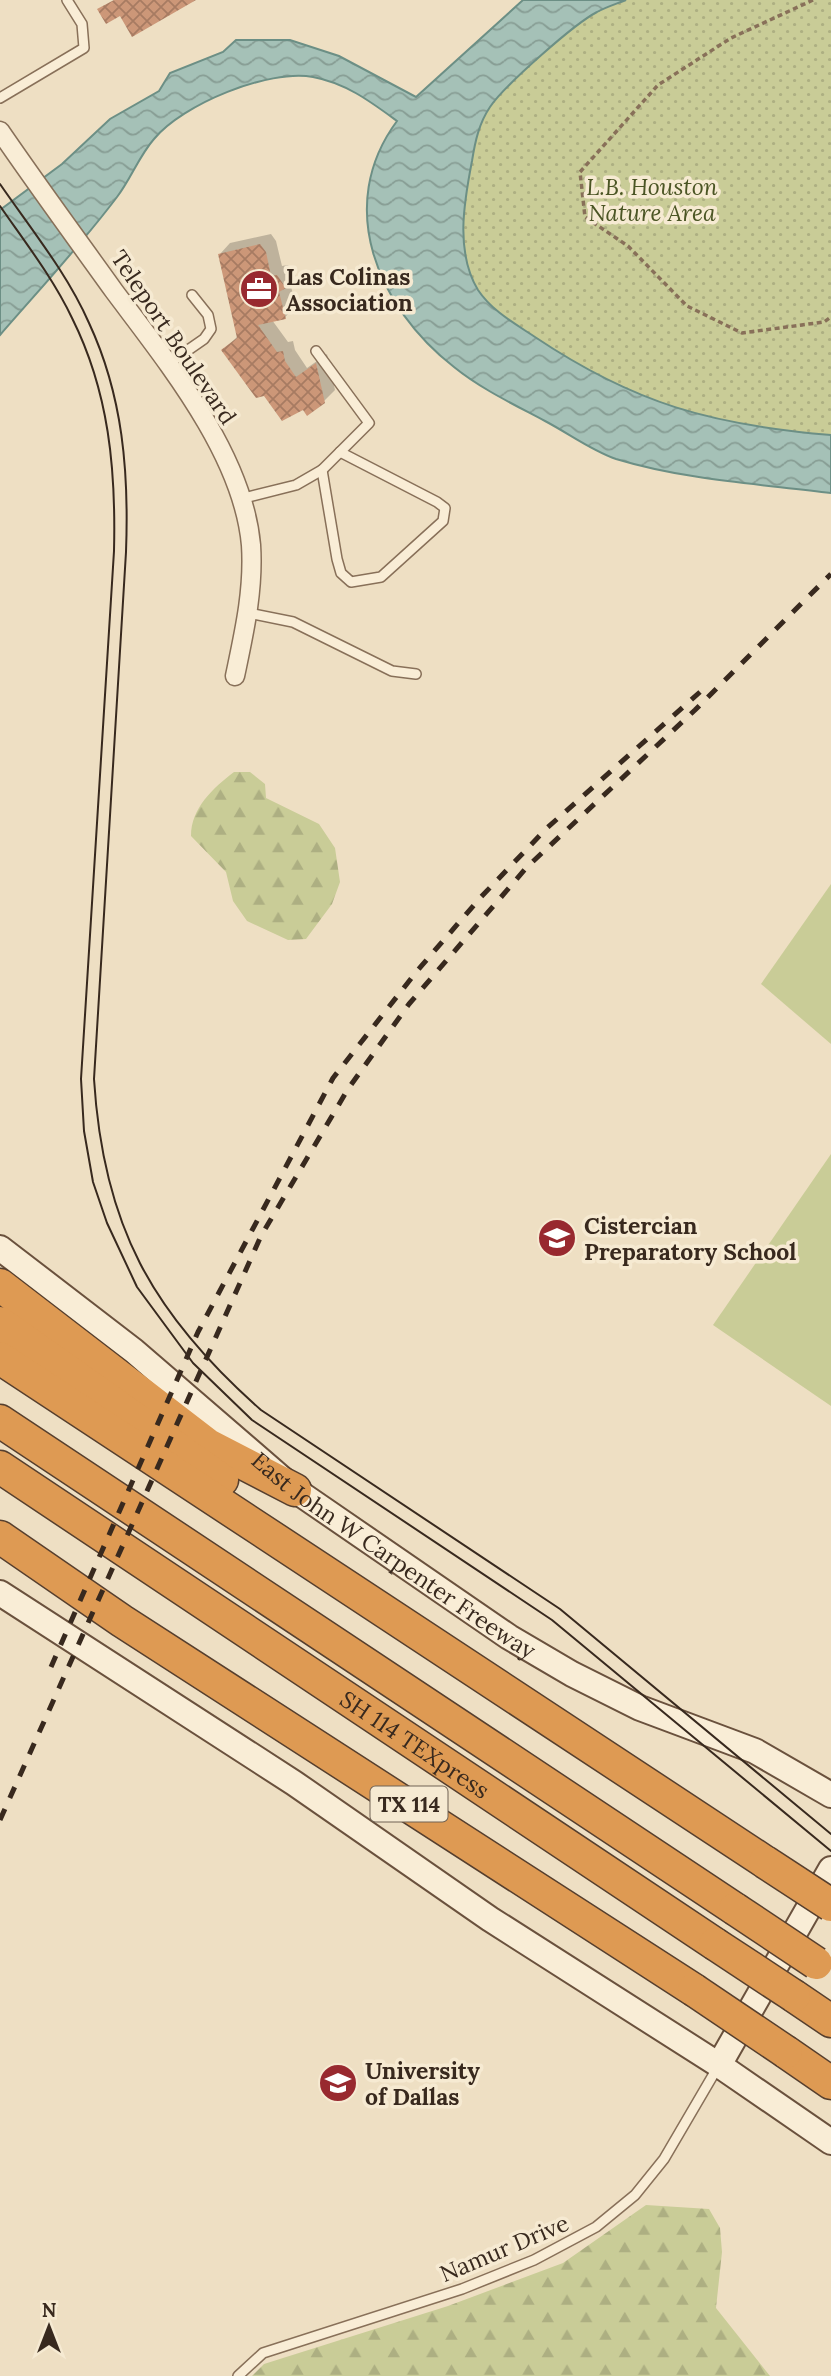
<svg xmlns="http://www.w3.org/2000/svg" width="831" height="2376" viewBox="0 0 831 2376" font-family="Lora,serif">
	<defs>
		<pattern id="forest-firs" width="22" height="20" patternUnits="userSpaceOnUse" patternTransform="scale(1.75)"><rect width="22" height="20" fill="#c9cc97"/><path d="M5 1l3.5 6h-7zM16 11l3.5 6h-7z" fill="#adaf82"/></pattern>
		<pattern id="park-dots" width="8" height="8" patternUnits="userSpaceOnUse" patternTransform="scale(1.75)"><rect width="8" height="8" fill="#c9cc97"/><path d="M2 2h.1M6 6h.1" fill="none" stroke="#adaf82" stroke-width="1.8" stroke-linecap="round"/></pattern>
		<pattern id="water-waves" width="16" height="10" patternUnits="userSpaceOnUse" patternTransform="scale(1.75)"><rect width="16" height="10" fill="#a5c1b7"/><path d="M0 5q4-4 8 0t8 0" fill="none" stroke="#879d94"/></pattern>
		<pattern id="building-cross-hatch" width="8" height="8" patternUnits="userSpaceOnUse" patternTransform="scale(1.75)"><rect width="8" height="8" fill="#cc9778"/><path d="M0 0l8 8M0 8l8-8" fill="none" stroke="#a77b62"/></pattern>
	</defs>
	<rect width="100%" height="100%" fill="#eedfc3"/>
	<g fill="url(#forest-firs)">
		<path d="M 234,772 L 250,772 L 265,784 L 266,798 L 319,824 L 335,848 L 340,882 L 332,904 L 306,939 L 288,940 L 247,921 L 233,901 L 226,872 L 191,836 C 191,808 213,788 234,772 Z"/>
		<path d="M 646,2205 L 709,2209 L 720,2228 L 722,2252 L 716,2308 L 770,2376 L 252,2376 L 264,2364 L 448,2306 L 563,2263 Z"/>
	</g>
	<path fill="url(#park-dots)" d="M 626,0 L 831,0 L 831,435 C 712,425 635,404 535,337 C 514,323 492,311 478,290 C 455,252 464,202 472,161 C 475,142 479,123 490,107 C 505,85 574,24 597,12 C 606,7 616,4 626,0 Z"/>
	<g fill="#c9cc97">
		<path d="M 831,884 L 831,1044 L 761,984 Z"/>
		<path d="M 831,1154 L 831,1406 L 713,1325 Z"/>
	</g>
	<path fill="url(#water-waves)" stroke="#6c8f85" stroke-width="2" d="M 523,0 L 626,0 C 616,4 606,7 597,12 C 574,24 505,85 490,107 C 479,123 475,142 472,161 C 464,202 455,252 478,290 C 492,311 514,323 535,337 C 635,404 712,425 831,435 L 831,493 C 760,484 685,480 616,459 C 592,451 568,433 545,421 C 515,405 481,389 454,367 C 378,308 334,206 397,121 C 371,102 346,83 313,77 C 268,69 183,104 154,139 C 139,156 131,179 117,197 C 81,245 39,290 0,335 L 0,210 L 62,164 L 110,119 L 159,91 L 170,73 L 223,52 L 236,40 L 290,40 L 339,56 L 416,97 Z"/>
	<path fill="#0003" d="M 271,234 L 276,241 L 282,266 L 288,265 L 296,276 L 290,282 L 296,307 L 285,317 L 272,320 L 288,342 L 293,341 L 295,350 L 307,368 L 327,354 L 335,390 L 324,401 L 303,408 L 265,394 L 223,350 L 238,336 L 220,254 L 230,243 Z"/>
	<g fill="url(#building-cross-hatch)">
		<path d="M 114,0 L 196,0 L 132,37 L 120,16 L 106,24 L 97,9 Z"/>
		<path d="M 260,244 L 266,252 L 271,276 L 277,275 L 286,288 L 279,292 L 286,319 L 258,325 L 277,352 L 283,351 L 285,361 L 296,377 L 316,363 L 325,403 L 307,416 L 303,410 L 282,421 L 264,396 L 256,398 L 221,350 L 237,338 L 218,254 Z"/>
	</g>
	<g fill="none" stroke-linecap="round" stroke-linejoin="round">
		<defs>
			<g id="service">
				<path d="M 0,98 L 84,48 L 82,24 L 67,0"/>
				<path d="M 168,364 L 204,339 L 211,329 L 208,315 L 192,295"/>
				<path d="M 322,470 L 337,559 L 341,573 L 351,582 L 381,577 L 443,521 L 445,508 L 437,502 L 340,452"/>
				<path d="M 240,499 L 296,485 L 322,470 L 369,423 L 316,351"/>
				<path d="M 248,613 L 293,622 L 392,671 L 416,674"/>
				<path d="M 238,2376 L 263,2353 L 462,2289 L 534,2260 L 596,2227 L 635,2195 L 664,2159 L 719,2065"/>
			</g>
			<path id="minor" d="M 0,131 C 37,185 76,238 114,291 C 167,362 243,454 251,545 C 254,590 244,633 235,676"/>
			<g id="secondary">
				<path id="s1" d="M 0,1248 L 134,1351 L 295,1490 L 509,1637 L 572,1674 L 640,1708 L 755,1751 L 831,1795"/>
				<path d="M 0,1593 L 294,1783 L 490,1919 L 719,2065 L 831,2142"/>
				<path d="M 719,2065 L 831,1869"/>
			</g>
			<g id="motorway">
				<path d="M 0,1285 L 208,1445 L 295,1490"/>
				<path d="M 0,1323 L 222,1480"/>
				<path d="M 0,1358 L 765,1862"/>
				<path d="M 0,1421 L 735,1909"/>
				<path id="s2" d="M 0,1467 L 715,1944"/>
				<path d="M 0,1537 L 122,1621 L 694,1990"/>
				<path d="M 794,1996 L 831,2021"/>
				<path d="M 786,2052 L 831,2083"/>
			</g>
		</defs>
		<use href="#service" stroke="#887059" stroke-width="12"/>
		<use href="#minor" stroke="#887059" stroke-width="21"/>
		<use href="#secondary" stroke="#6a513d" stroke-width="28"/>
		<use href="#motorway" stroke="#563f2e" stroke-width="35"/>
		<path stroke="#887059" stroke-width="3.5" stroke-dasharray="5 3.5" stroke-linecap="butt" d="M 813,0 L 731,38 L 658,85 L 580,172 L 585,217 L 628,246 L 687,306 L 742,333 L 824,322 L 831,317"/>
		<use href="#service" stroke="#f9edd6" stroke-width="9"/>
		<use href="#minor" stroke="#f9edd6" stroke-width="18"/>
		<use href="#secondary" stroke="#f9edd6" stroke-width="24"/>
		<use href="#motorway" stroke="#de9a53" stroke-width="32"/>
		<g stroke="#38291e" stroke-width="2">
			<path d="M 0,184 C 31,229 67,273 89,323 C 123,396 129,472 126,552 L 94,1079 C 103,1225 152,1314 261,1410 L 560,1609 L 831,1834"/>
			<path d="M 0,206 C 25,242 53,278 72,318 C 109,392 116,469 114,551 L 81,1079 L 84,1131 L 93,1182 L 107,1223 L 137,1287 L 193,1363 L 252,1420 L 552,1620 L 831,1851"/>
		</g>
		<g stroke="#38291e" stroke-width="5" stroke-dasharray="12 12" stroke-linecap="butt">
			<path d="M 51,1667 L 198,1332 L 333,1078 L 417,971 L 481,897 L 547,828 L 700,692"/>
			<path d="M 0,1820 L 261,1236 L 348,1089 L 409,1004 L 527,867 L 695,710 L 831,574"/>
		</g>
		<defs>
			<g id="motorway-bridge">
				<path d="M 765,1862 L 831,1905"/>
				<path d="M 735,1909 L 816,1963"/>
				<path d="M 715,1944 L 794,1996"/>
				<path d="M 694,1990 L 786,2052"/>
			</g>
		</defs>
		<use href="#motorway-bridge" stroke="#563f2e" stroke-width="35" stroke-linecap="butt"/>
		<use href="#motorway-bridge" stroke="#de9a53" stroke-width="32"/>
	</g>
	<defs>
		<symbol id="office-disc" viewBox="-11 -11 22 22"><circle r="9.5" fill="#98292f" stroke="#f6ead2"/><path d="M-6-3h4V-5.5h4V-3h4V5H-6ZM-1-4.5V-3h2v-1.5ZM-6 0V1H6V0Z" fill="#fff"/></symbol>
		<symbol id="school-disc" viewBox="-11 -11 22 22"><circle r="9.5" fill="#98292f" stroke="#f6ead2"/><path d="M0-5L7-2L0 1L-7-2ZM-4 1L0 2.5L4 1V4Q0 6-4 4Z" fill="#fff"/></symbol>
		<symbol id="university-disc" viewBox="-11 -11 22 22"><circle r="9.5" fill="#98292f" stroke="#f6ead2"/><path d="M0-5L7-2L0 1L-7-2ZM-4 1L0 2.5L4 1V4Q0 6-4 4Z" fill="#fff"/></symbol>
	</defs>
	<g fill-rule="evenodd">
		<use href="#office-disc" x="237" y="267" width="44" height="44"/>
		<use href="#school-disc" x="535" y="1216" width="44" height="44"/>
		<use href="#university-disc" x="316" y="2061" width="44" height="44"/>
	</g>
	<g text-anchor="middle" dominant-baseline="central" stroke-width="7" stroke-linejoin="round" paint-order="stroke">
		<rect fill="#f6ead2" stroke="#716354" stroke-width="2" x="370.5" y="1786.5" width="77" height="35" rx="5"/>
		<g font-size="21" font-weight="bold" fill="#38291e">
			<text x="409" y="1804">TX 114</text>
		</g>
		<g font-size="23" font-style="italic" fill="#4b5524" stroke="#f6ead2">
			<text x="652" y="186">L.B. Houston<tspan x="652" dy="26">Nature Area</tspan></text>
		</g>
		<g font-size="23" font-weight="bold" fill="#38291e" stroke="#f6ead2" text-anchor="start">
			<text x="286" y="276">Las Colinas<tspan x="286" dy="26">Association</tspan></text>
			<text x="584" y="1225">Cistercian<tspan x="584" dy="26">Preparatory School</tspan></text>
			<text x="365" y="2070">University<tspan x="365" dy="26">of Dallas</tspan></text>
		</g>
		<g font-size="23" fill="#38291e" stroke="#f6ead2">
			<text transform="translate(174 337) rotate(56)">Teleport Boulevard</text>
			<text stroke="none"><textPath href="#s1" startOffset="500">East John W Carpenter Freeway</textPath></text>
			<text stroke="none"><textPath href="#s2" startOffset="499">SH 114 TEXpress</textPath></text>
			<text transform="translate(504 2248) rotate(-23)">Namur Drive</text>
		</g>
	</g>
	<g transform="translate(49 2327)" stroke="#f6ead2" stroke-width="5" paint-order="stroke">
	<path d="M0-5L12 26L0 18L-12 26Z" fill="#38291e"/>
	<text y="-10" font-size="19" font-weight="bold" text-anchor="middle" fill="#38291e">N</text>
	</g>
</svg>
